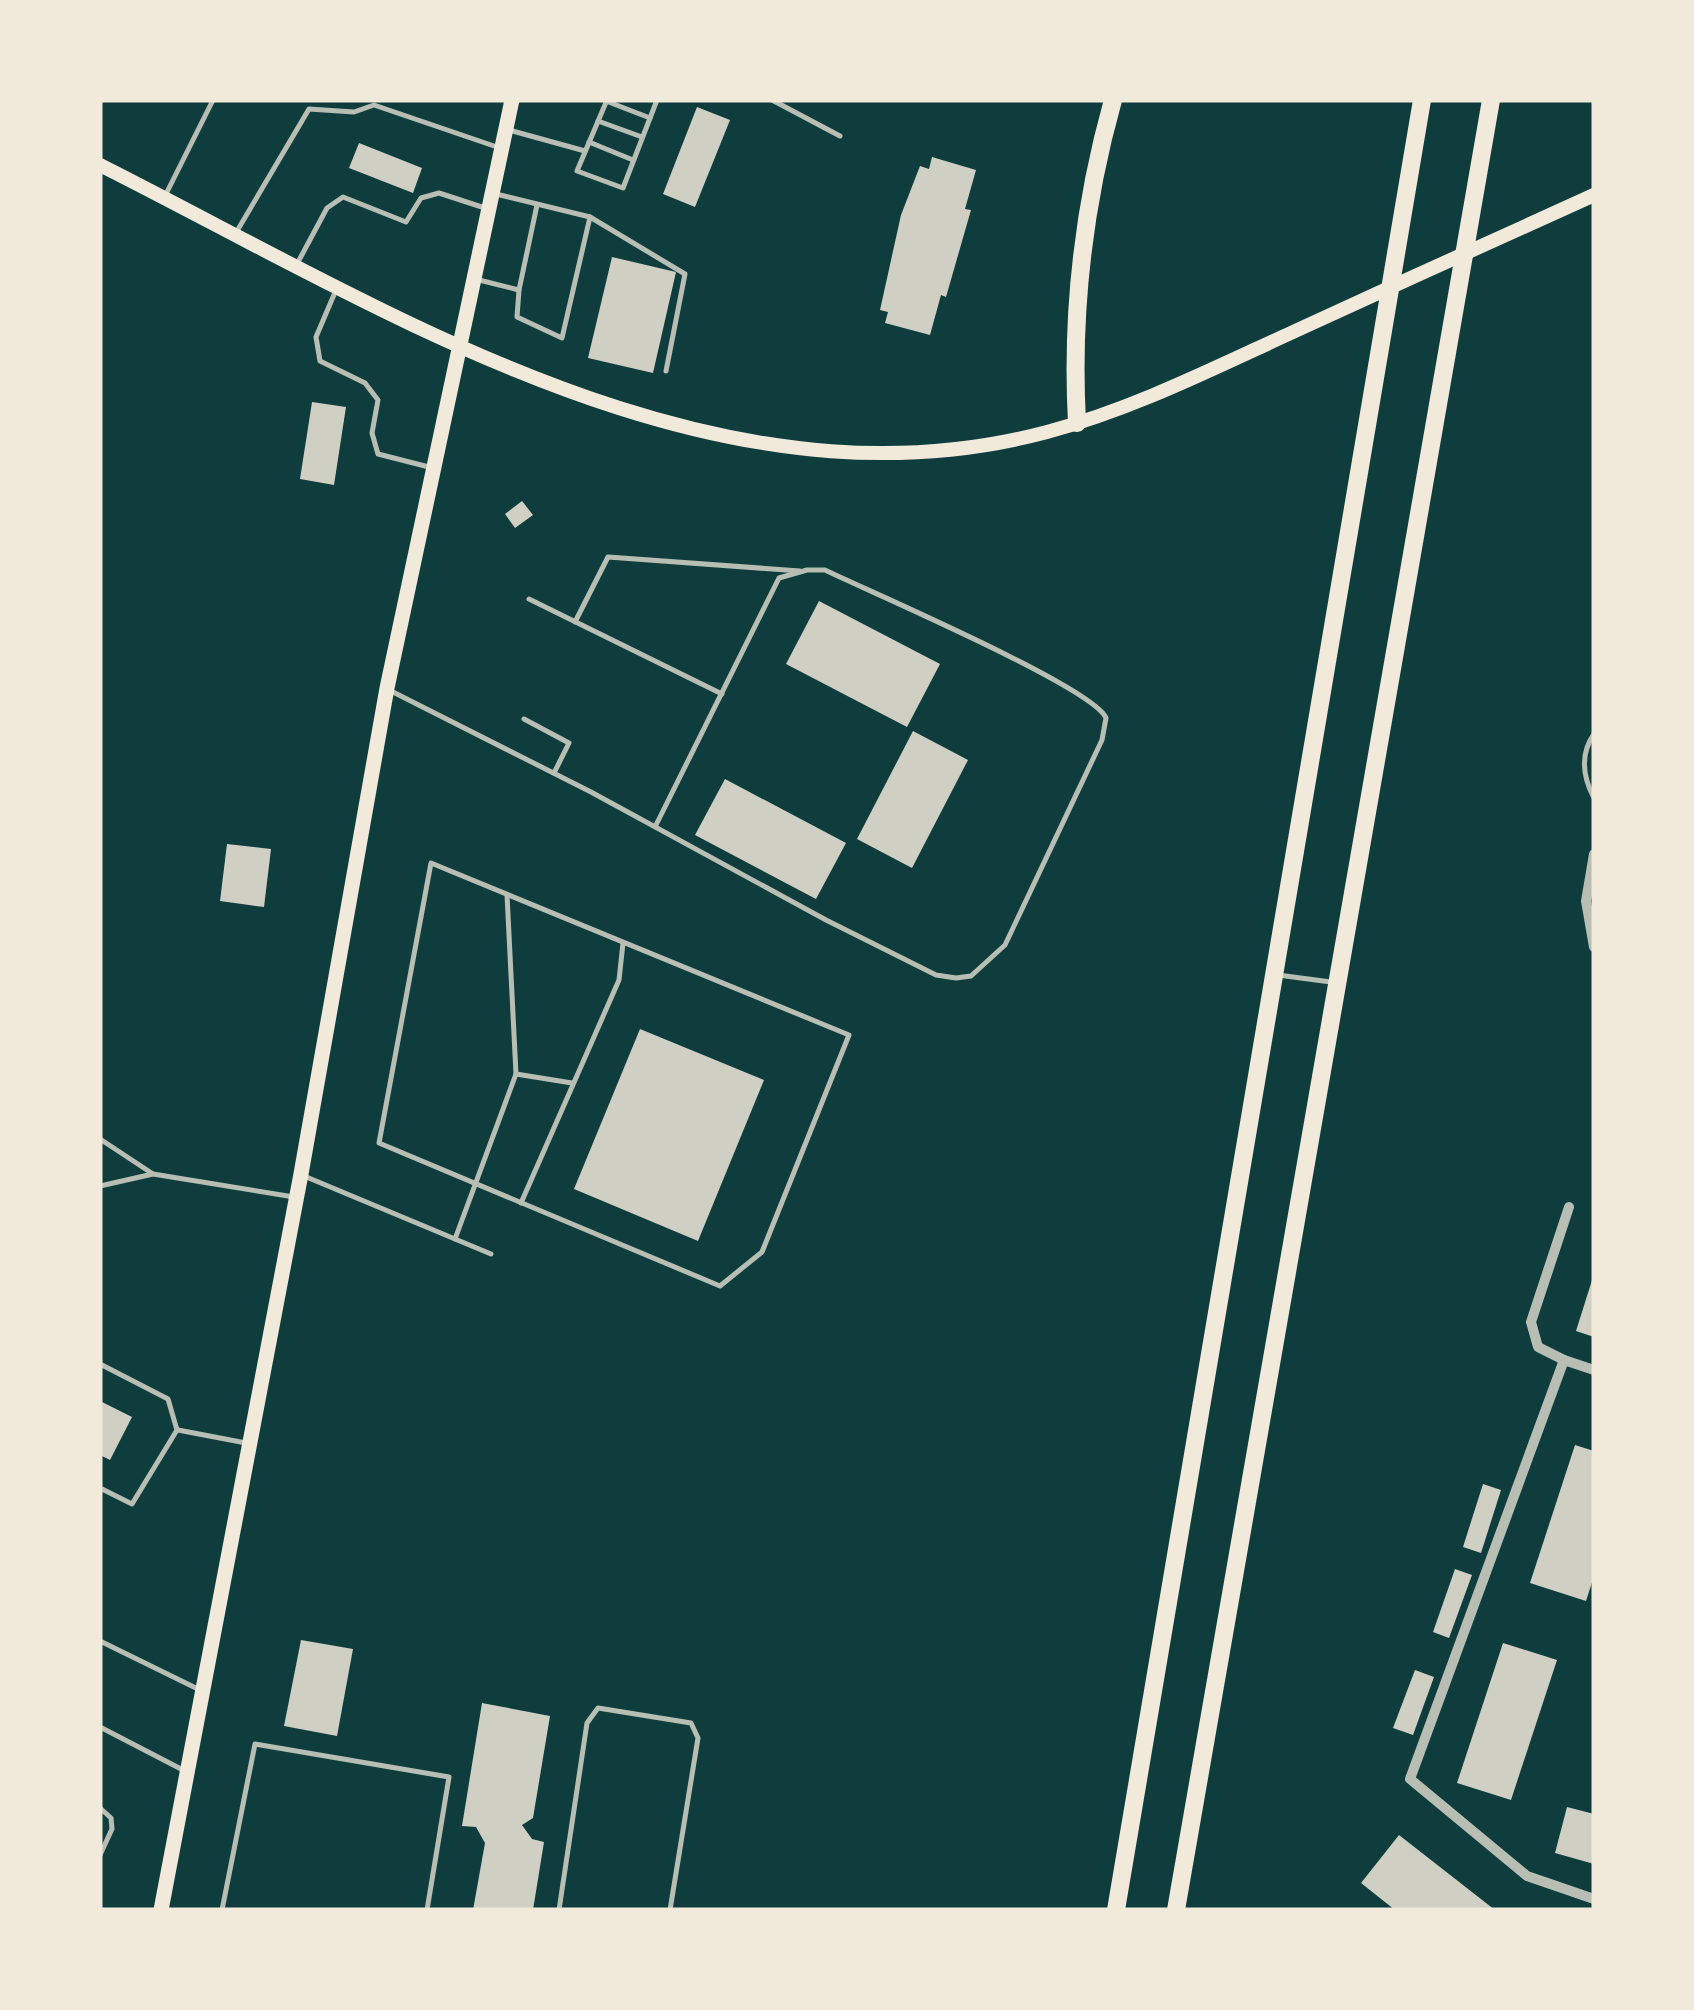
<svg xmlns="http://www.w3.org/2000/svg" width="1694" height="2010" viewBox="0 0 1694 2010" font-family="Lato,sans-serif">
	<rect width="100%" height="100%" fill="#0f3d3e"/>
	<g fill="#cfcfc3">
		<path d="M 697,107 L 730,120 L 695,207 L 663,194 Z"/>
		<path d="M 359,143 L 422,168 L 413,193 L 349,168 Z"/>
		<path d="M 932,157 L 976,170 L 965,209 L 971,210 L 946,297 L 941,295 L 930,335 L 885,323 L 888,312 L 880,310 L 901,215 L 920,166 L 929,169 Z"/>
		<path d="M 612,257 L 676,272 L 653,373 L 588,358 Z"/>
		<path d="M 312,402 L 346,407 L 334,485 L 300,479 Z"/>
		<path d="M 522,501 L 533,515 L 515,528 L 505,514 Z"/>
		<path d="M 819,601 L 940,664 L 907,727 L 786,664 Z"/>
		<path d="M 913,731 L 968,760 L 912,868 L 857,839 Z"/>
		<path d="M 725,779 L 846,843 L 816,899 L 695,835 Z"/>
		<path d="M 227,844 L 271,849 L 264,907 L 220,901 Z"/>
		<path d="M 640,1029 L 764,1080 L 698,1241 L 574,1189 Z"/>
		<path d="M 1593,1277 L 1594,1277 L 1594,1337 L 1576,1331 Z"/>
		<path d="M 100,1401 L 132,1417 L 110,1460 L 100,1455 Z"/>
		<path d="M 1575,1445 L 1594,1451 L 1594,1576 L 1586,1601 L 1530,1583 Z"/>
		<path d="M 1483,1484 L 1501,1490 L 1481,1553 L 1463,1547 Z"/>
		<path d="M 1455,1569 L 1472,1575 L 1449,1638 L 1433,1632 Z"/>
		<path d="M 301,1640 L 353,1649 L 337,1736 L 284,1726 Z"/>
		<path d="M 1503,1643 L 1557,1660 L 1511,1800 L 1457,1783 Z"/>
		<path d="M 1415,1670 L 1434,1677 L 1413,1735 L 1393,1728 Z"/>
		<path d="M 482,1703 L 550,1716 L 533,1818 L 522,1825 L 532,1839 L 544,1842 L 533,1910 L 473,1910 L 485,1843 L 476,1827 L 462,1826 Z"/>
		<path d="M 1567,1807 L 1594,1814 L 1594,1864 L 1555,1853 Z"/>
		<path d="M 1399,1835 L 1495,1910 L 1395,1910 L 1361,1883 Z"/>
	</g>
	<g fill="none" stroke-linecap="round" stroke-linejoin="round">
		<g stroke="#b8beb3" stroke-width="5">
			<path d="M 607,100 L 577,171 L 623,188 L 657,100"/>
			<path d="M 772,100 L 840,136"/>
			<path d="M 606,101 L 650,118"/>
			<path d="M 598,121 L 642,137"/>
			<path d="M 509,130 L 585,151"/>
			<path d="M 589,142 L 633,160"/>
			<path d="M 165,196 L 213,100"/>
			<path d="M 590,217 L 685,274 L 666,371"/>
			<path d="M 237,231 L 309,109 L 354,112 L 374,105 L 497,147"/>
			<path d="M 297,264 L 327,208 L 343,197 L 406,222 L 421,198 L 439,193 L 488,209"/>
			<path d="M 479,280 L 519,290 L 517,317 L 562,338 L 590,217 L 496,194"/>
			<path d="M 336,290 L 316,337 L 320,361 L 365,383 L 378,400 L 372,433 L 378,454 L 429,467"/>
			<path d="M 519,290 L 537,205"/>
			<path d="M 529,599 L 722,694"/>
			<path d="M 575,622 L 608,557 L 800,571"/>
			<path d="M 389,690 L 591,792 L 826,920 L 936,975 L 956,978 L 971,976 L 1005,945 L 1102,740 L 1106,718 C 1093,687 868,591 825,570 L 807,570 L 779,578 L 655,827"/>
			<path d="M 524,719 L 569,743 L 554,773"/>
			<path d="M 1594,734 C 1580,754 1583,777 1594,798"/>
			<path d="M 431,863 L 849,1035 L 762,1252 L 720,1286 L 379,1143 Z"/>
			<path d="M 1278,975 L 1331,982"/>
			<path d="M 516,1074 L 572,1083"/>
			<path d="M 100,1139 L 153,1174 L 294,1197"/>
			<path d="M 304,1176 L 491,1254"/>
			<path d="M 100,1186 L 153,1174"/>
			<path d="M 521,1203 L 619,980 L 623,943"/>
			<path d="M 455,1239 L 516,1074 L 507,895"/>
			<path d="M 100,1364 L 168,1399 L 177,1430 L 132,1504 L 100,1488"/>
			<path d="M 178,1430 L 246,1443"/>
			<path d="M 100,1641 L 202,1691"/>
			<path d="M 100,1727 L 183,1770"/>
			<path d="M 100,1808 L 111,1818 L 112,1829 L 100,1855"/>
			<path d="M 222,1910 L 255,1744 L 449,1777 L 427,1910"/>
			<path d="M 559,1910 L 587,1723 L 598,1708 L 691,1723 L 698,1738 L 670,1910"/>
		</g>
		<g stroke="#b8beb3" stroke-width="10">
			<path d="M 1594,854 L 1586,901 L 1594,947"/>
			<path d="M 1564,1360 L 1538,1347 L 1531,1322 L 1569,1207"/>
			<path d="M 1594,1370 L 1564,1360 L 1410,1779 L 1527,1876 L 1594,1899"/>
		</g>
		<path stroke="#f1e9da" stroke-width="14" d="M 100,165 C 386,309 713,521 1047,432 C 1133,409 1212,369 1293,332 C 1393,286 1494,240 1594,195"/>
		<path stroke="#f1e9da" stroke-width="15" d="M 161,1910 L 301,1174 L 387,688 L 512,100"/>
		<g stroke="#f1e9da" stroke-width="18">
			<path d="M 1077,423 C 1071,312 1083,207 1113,100"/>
			<path d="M 1116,1910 L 1422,100"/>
			<path d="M 1176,1910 L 1491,100"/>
		</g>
	</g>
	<rect width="1694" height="2010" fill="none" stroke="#f1e9da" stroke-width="205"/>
</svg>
